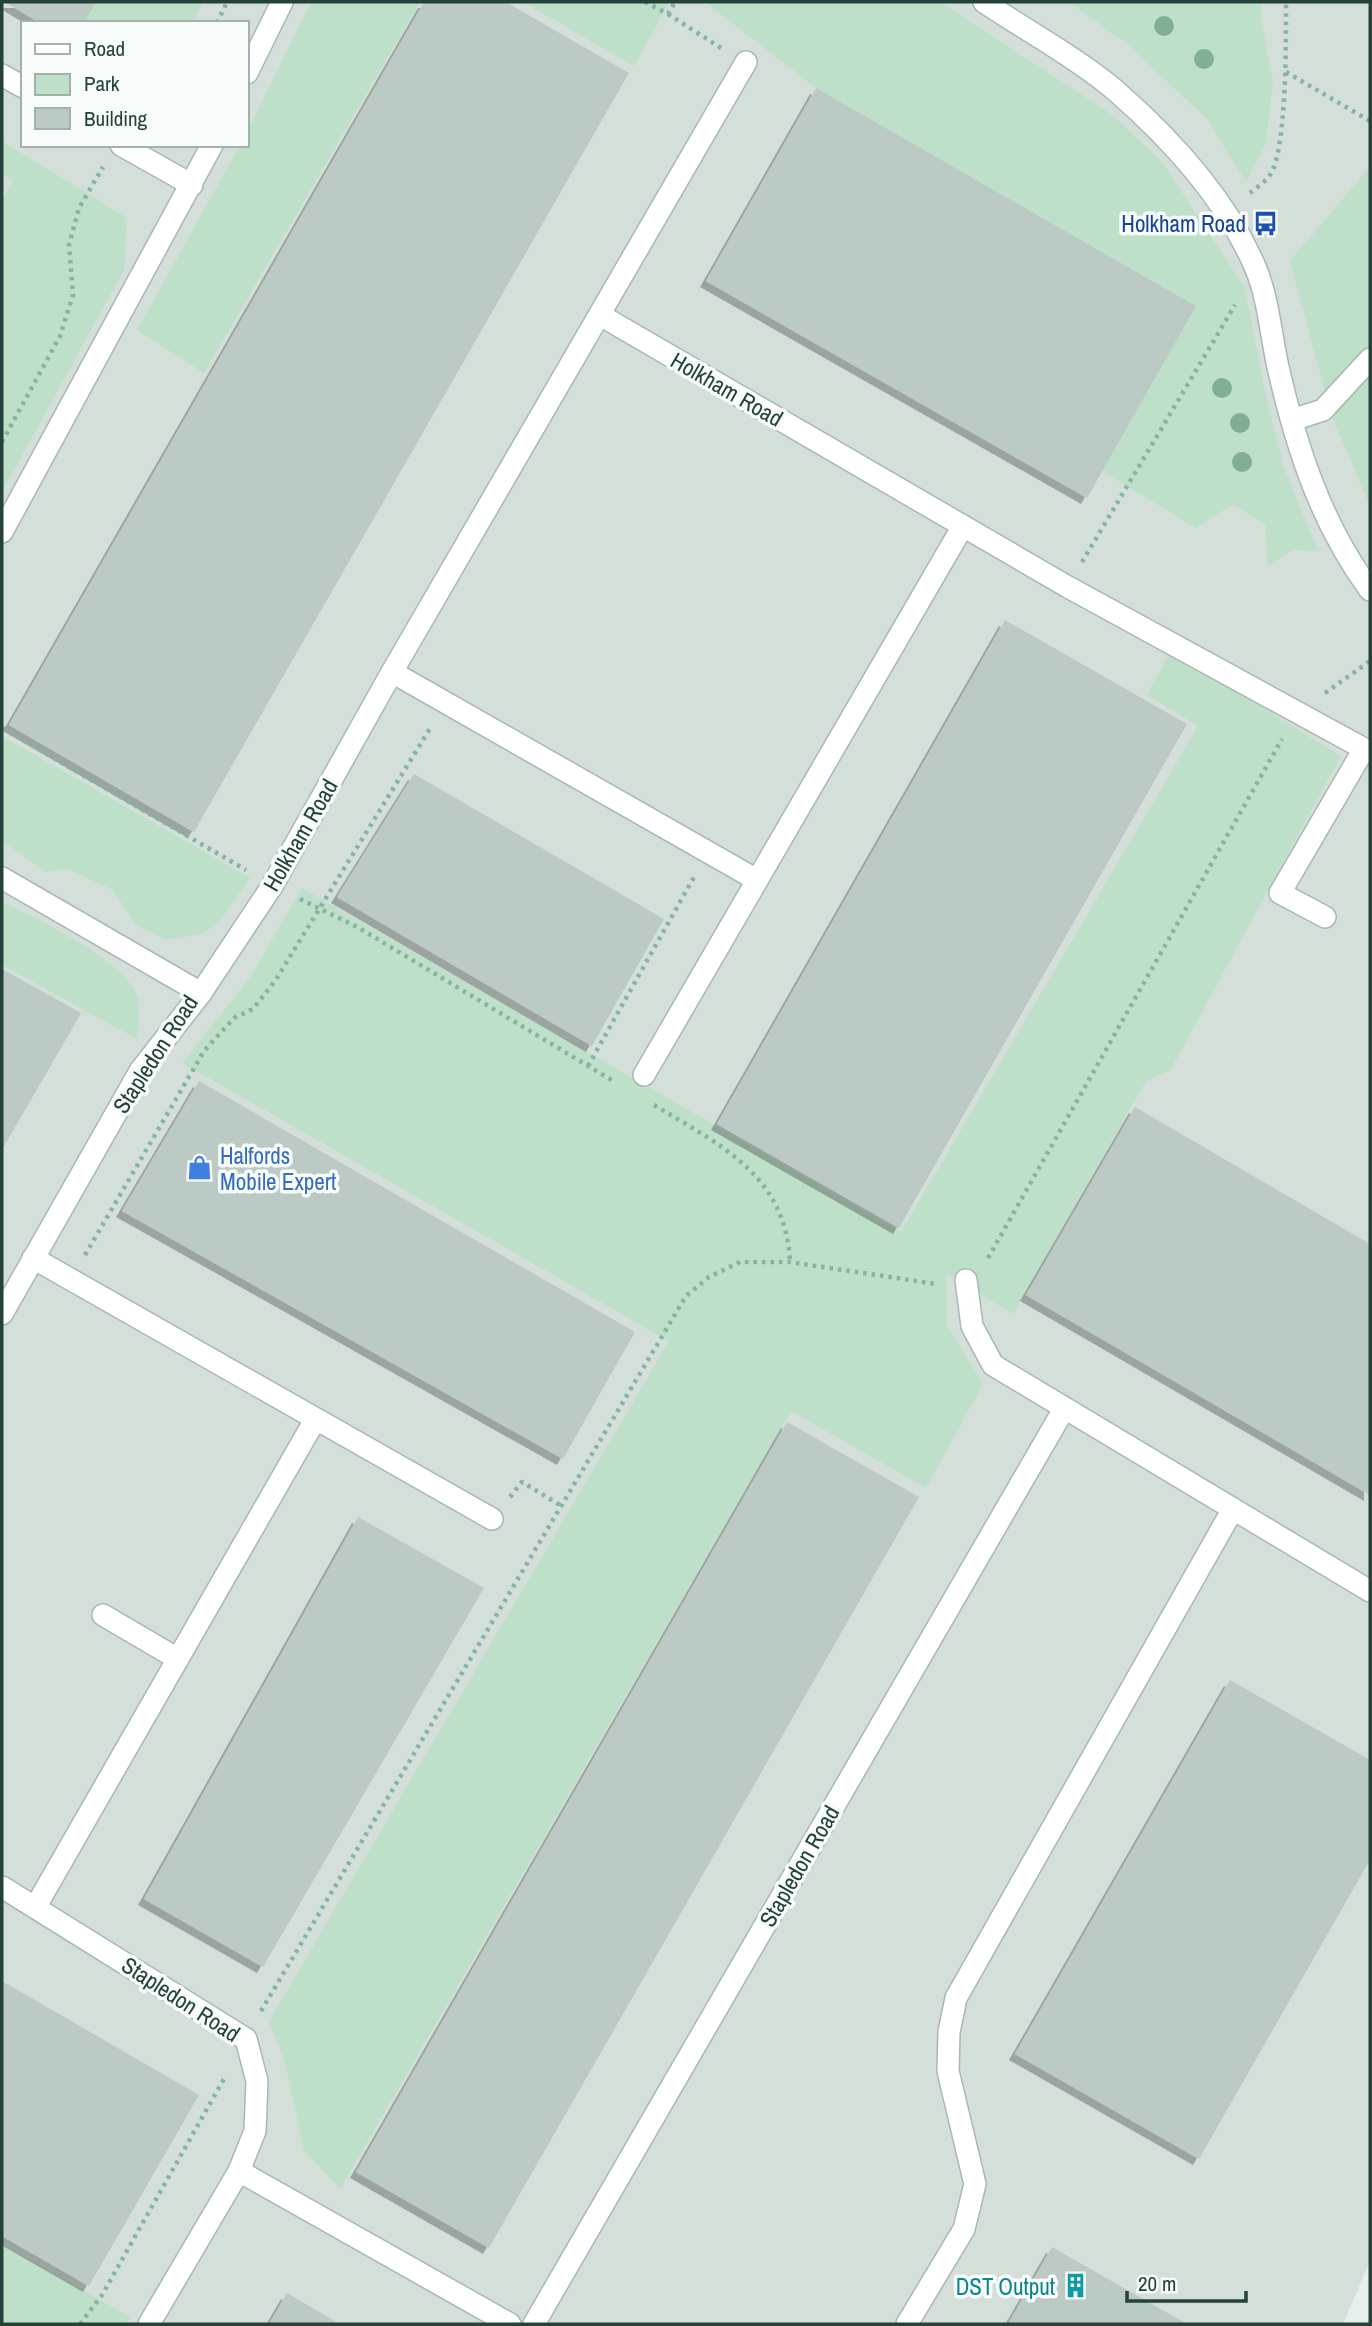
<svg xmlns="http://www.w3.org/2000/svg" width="1372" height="2326" viewBox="0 0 1372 2326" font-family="'Archivo Narrow',sans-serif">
	<defs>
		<filter id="shadow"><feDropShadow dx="-6" dy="6" stdDeviation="0" flood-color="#0004"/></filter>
	</defs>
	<rect width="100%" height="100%" fill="#e6efeb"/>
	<path fill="#d4dfda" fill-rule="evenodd" d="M 2,2 L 1370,2 L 1370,2261 L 1343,2324 L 2,2324 ZM 23,23 L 247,23 L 247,145 L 23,145 Z"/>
	<g fill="#bfe0c8">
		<path d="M 96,2 L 203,2 L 193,23 L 84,23 Z"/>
		<path d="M 311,2 L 420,2 L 204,373 L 137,330 L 240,145 L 247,145 L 247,132 Z"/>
		<path d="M 523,2 L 669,2 L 634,66 Z"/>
		<path d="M 705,2 L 941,2 L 1114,116 L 1162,162 L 1245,288 L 1265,392 L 1283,465 L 1318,551 L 1292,550 L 1268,566 L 1265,525 L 1233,504 L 1196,528 L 1102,471 L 1196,306 L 816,88 Z"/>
		<path d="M 1069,2 L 1264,2 L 1260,11 L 1273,83 L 1266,143 L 1246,182 L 1208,120 L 1127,44 Z"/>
		<path d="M 2,141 L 127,218 L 124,270 L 2,492 L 2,201 L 13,181 L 2,174 Z"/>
		<path d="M 1370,167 L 1370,505 L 1331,414 L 1290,261 Z"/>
		<path d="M 1168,656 L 1227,686 L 1341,756 L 1170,1071 L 1146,1081 L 1013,1314 L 947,1274 L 947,1325 L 983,1384 L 926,1488 L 791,1411 L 340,2189 L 304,2150 L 284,2059 L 269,2021 L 669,1341 L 182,1063 L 249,979 L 302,888 L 901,1232 L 1198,726 L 1147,695 Z"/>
		<path d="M 2,736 L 250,878 L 220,921 L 202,934 L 168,940 L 136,925 L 113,890 L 67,869 L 46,872 L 2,841 Z"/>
		<path d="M 2,902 C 36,917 119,959 135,991 C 142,1004 139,1025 137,1039 L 2,965 Z"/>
		<path d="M 2,2244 L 130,2317 L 127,2324 L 2,2324 Z"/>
	</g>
	<g fill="#bbcac4" filter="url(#shadow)">
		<path d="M 5,2 L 96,2 L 84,23 L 40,23 Z"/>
		<path d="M 424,2 L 506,2 L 629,73 L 194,832 L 9,725 Z"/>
		<path d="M 816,88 L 1196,306 L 1087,498 L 706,281 Z"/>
		<path d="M 1005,620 L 1187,724 L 899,1228 L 717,1124 Z"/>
		<path d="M 414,774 L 664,919 L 592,1046 L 337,897 Z"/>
		<path d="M 2,969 L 81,1013 L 2,1150 Z"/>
		<path d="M 199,1081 L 635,1332 L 563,1459 L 122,1211 Z"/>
		<path d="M 1135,1107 L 1370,1244 L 1370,1495 L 1026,1295 Z"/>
		<path d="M 787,1422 L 919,1497 L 489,2248 L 356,2172 Z"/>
		<path d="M 358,1517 L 484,1588 L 263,1967 L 144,1899 Z"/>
		<path d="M 1230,1680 L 1370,1760 L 1370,1860 L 1199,2159 L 1015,2054 Z"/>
		<path d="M 2,1981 L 199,2095 L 89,2286 L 2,2236 Z"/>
		<path d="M 1052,2247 L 1187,2324 L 1008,2324 Z"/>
		<path d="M 287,2293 L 340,2324 L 269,2324 Z"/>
	</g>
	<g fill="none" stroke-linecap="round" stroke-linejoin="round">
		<defs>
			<g id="minor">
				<path d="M 984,2 C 1024,29 1080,60 1116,91 C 1171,139 1227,200 1256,269 C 1268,298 1271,335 1278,367 C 1296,446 1321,524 1370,590"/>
				<path d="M 247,73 L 282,2"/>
				<path d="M 2,75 L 23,87"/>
				<path d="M 121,145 L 192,185"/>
				<path d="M 600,315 L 1068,587 L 1370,752"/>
				<path d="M 1292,420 L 1323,410 L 1370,359"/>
				<path d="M 2,532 L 212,145"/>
				<path d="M 392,672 L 757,880"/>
				<path d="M 2,878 L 201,993 L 140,1071 L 2,1314"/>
				<path d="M 1325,917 L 1280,893 L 1364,749"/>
				<path d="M 201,993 L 272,886 L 392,672 L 746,62"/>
				<path d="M 644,1075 L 963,526"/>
				<path d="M 33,1258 L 492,1519"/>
				<path d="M 966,1280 L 972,1326 L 993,1365 L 1370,1591"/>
				<path d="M 103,1615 L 178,1659"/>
				<path d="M 2,1887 L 246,2039 L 257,2081 L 255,2131 L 239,2171 L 149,2324"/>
				<path d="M 36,1906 L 315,1420"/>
				<path d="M 239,2171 L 510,2324"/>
				<path d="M 534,2324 L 1064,1409"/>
				<path d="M 907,2324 L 964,2229 L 975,2184 L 948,2071 L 949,2032 L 956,1998 L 1233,1509"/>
			</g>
		</defs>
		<use href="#minor" stroke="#a8b8b2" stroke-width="24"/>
		<g stroke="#86b3a5" stroke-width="4.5" stroke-dasharray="3.5 5" stroke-linecap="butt">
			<path d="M 645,2 L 668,14 L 675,2"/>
			<path d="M 668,14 L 721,48"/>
			<path d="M 217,23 L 227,2"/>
			<path d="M 1286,72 L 1370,121"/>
			<path d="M 1250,193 C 1256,188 1265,182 1270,175 C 1287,151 1286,35 1286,2"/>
			<path d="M 2,442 L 60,336 L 73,295 L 69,245 L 79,208 L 103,167"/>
			<path d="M 1082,562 L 1235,305"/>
			<path d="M 1325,693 L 1370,661"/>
			<path d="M 2,728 L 246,870"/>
			<path d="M 300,899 L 359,928 L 613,1081"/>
			<path d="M 588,1066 L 694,877"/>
			<path d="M 654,1105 C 720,1145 786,1175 790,1262"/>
			<path d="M 85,1255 L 204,1051 L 234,1018 L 253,1009 L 275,981 L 431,727"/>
			<path d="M 988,1258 L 1282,739"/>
			<path d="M 510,1497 L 522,1482 L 560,1505"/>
			<path d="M 261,2011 L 686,1296 L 709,1277 L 740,1262 L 790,1262 L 936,1284"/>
			<path d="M 80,2324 L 102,2295 L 225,2077"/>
		</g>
		<use href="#minor" stroke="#fff" stroke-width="21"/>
	</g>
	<g fill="#80af93">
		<circle cx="1164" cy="26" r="10"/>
		<circle cx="1204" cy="59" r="10"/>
		<circle cx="1222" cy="388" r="10"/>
		<circle cx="1240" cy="423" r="10"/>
		<circle cx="1242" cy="462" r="10"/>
	</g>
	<defs>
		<symbol id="bus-bare" viewBox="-9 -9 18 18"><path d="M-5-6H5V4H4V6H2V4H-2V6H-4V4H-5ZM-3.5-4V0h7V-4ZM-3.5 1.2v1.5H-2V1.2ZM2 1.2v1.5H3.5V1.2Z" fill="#1a4fb4" stroke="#f7fbf9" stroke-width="2.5" paint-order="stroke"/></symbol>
		<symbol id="shop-bare" viewBox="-9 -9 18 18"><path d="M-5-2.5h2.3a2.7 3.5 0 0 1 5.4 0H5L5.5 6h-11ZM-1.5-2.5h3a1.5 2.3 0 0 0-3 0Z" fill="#3f7fe0" stroke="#f7fbf9" stroke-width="2.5" paint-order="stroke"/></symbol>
		<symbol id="building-bare" viewBox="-9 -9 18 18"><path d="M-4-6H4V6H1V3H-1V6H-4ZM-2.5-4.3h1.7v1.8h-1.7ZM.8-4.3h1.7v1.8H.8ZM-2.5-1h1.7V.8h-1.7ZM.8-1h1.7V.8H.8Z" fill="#0f9aa8" stroke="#f7fbf9" stroke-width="2.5" paint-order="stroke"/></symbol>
	</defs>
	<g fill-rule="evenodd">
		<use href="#bus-bare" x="1248" y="206" width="35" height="35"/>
		<use href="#shop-bare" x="182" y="1150" width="35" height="35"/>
		<use href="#building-bare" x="1058" y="2268" width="35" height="35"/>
	</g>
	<g text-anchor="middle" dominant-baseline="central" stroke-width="7" stroke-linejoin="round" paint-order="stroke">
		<g font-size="23" fill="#164399" stroke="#f7fbf9" text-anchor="end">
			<text x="1246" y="223">Holkham Road</text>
		</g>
		<g font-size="23" fill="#24423a" stroke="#f7fbf9">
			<text transform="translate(727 389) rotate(30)">Holkham Road</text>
			<text transform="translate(300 835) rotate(-60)">Holkham Road</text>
			<text transform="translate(155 1054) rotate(-57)">Stapledon Road</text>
			<text transform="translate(799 1866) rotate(-60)">Stapledon Road</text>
			<text transform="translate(181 1999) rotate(33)">Stapledon Road</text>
		</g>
		<g font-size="23" fill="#366cbe" stroke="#f7fbf9" text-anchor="start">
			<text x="220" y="1155">Halfords<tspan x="220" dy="26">Mobile Expert</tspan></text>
		</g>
		<g font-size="23" fill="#0d838f" stroke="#f7fbf9" text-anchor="end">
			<text x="1055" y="2286">DST Output</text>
		</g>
	</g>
	<rect width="1372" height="2326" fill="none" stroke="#24423a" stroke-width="7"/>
	<rect x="21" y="21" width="228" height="126" fill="#f7fbf9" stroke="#a3b1ad" stroke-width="2"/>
	<rect x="35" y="44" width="35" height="10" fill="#ffffff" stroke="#a3b1ad" stroke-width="2"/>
	<text x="84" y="56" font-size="21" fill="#24423a">Road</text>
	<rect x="35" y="74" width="35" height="21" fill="#bfe0c8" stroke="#a3b1ad" stroke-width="2"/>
	<text x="84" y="91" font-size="21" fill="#24423a">Park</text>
	<rect x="35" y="108" width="35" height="21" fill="#bbcac4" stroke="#a3b1ad" stroke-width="2"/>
	<text x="84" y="126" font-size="21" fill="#24423a">Building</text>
	<path d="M1127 2291v10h119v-10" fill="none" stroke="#24423a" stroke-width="3.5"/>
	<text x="1138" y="2291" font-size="21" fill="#24423a" stroke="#f7fbf9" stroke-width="5" paint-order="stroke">20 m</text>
</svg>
